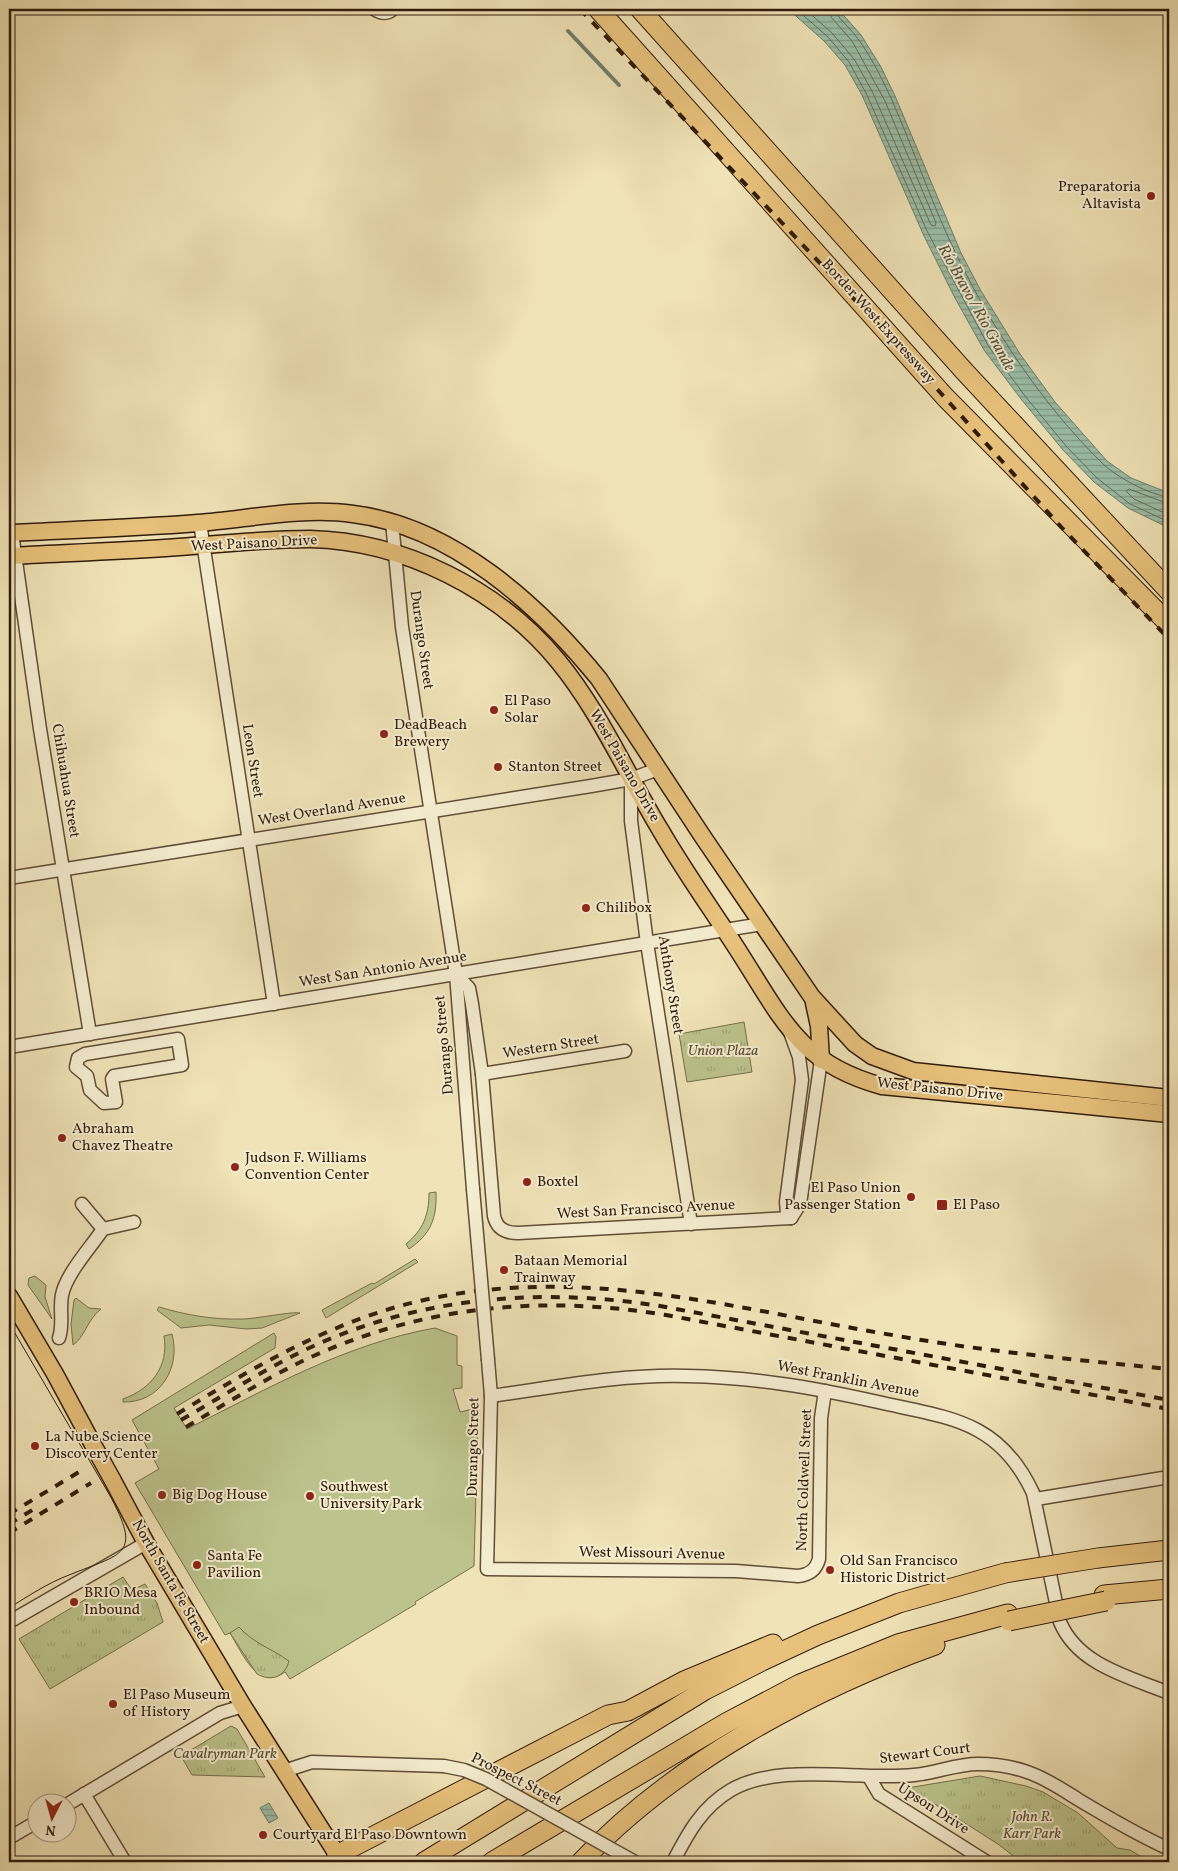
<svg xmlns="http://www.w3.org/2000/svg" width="1178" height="1871" viewBox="0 0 1178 1871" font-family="Vollkorn,serif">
	<defs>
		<pattern id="park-tufts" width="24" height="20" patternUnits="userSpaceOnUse" patternTransform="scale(1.25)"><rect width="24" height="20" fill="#bcc38c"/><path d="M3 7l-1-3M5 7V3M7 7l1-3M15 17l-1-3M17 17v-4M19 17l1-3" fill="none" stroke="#a2a777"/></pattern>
		<pattern id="water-rules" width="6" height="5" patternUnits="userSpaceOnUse" patternTransform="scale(1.25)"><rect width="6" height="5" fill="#9bbfa9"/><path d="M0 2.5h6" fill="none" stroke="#7f9a88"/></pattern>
	</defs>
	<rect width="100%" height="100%" fill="#f0e3b7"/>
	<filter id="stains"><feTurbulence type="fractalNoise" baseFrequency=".004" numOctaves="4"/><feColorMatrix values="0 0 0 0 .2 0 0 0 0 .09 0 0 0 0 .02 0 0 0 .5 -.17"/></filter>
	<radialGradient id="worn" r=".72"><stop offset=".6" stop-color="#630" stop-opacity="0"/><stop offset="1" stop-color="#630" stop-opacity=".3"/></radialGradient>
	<g fill="#bcc38c" stroke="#766f4c">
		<path d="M 436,1192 C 437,1218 431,1234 409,1249 L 406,1244 C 423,1230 429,1215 429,1193 Z"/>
		<path d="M 415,1259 L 418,1262 L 326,1318 L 322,1310 L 372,1283 L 374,1284 Z"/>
		<path d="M 35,1276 L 46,1285 L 45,1297 L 52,1319 L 28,1285 L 29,1278 Z"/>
		<path d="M 76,1298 L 89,1308 L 101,1309 C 87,1320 85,1337 73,1345 L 71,1324 L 74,1300 Z"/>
		<path d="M 159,1307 C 186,1315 214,1320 243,1319 C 254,1319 294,1311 300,1313 L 262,1328 L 246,1329 L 209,1325 L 181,1328 L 157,1310 Z"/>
		<path d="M 435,1328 L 457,1336 L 457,1365 L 462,1366 L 462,1388 L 453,1389 L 460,1412 L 473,1409 L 478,1417 L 474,1566 L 415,1602 L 416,1604 L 290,1679 L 285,1672 C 257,1692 242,1652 230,1633 L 225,1635 L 135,1483 L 159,1469 L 132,1420 L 274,1333 L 276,1337 L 275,1348 L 174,1408 L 187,1429 C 267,1389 345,1344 435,1328 Z"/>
		<path d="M 172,1334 C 181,1368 160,1403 123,1402 L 123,1399 C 151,1389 169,1367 164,1336 Z"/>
	</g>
	<g fill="url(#park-tufts)" stroke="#766f4c">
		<path d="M 744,1022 L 752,1072 L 687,1082 L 679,1034 Z"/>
		<path d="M 123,1577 L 132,1590 L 145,1584 L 157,1603 L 163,1622 L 50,1689 L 19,1639 Z"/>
		<path d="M 239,1627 C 253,1643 272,1649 289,1661 C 285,1677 271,1682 257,1674 L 230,1633 Z"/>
		<path d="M 231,1726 L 237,1729 L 265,1777 L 192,1775 L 181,1756 Z"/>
		<path d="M 980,1776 L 1026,1786 L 1043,1792 L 1078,1813 L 1117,1848 L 1130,1850 L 1150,1862 L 1021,1862 L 998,1844 L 933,1803 L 930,1805 L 907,1790 L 907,1788 Z"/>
	</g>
	<g fill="url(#water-rules)" stroke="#707d6a">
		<path d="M 788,9 L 838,9 L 861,35 L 881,67 L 895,96 L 961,253 L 981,291 L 1020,354 L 1055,402 L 1107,461 L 1131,478 L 1169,493 L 1169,528 L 1128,508 L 1094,482 L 1063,450 L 1021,399 L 984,350 L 955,298 L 924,236 L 862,95 L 845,65 L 824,41 Z"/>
		<path d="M 269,1803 L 278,1818 L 269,1823 L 260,1808 Z"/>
	</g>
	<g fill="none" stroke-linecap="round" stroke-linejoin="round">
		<g stroke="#666d5a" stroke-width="1">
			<path d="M 796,9 L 828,37 L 849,62 L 866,93 L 928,233 L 989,347 L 1025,396 L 1066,446 L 1097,478 L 1130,504 L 1169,522"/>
			<path d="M 805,9 L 832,33 L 854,59 L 872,91 L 931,225 L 935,226 L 936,223 L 885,101 L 852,41 L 831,17 L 829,9"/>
			<path d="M 835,9 C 836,17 850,28 855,35 C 870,54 881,77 891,98 C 914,150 932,205 957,256 C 993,330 1043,405 1102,463 C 1116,477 1150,495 1169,497"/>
			<path d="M 986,325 L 989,326 L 1005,350 L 1004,353 L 1001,353 L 985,328 Z"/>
			<path d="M 1169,504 L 1129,489 L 1126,491 L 1134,499 L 1169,515"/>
		</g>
		<path stroke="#707d6a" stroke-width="4" d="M 568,31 L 619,85"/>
		<defs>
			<g id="minor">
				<path d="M 374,9 C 380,13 387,15 393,9"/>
				<path d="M 392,522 L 402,627 L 456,974 L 473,1189"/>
				<path d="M 200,523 L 274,1004"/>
				<path d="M 12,533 L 40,729 L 90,1034"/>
				<path d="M 631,779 L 631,821 L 647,943 L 691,1224"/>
				<path d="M 9,878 L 591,786 L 631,779 L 658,769"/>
				<path d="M 456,974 L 469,988 L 472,1004 L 482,1074 L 494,1216 C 497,1229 505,1233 518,1233 L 791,1218"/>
				<path d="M 790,1032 L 799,1057 L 802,1080 L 786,1202 L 787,1213 L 791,1218"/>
				<path d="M 178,1039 L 182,1065 L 114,1076 L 112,1079 L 116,1102 L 104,1103 L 90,1090 L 87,1076 L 76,1067 L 78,1058 L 85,1054 Z"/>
				<path d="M 9,1047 L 762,924"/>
				<path d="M 482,1074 L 625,1051"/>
				<path d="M 82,1204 L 103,1229"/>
				<path d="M 791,1218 L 800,1204 L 821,1060"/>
				<path d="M 59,1338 C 64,1324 59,1310 62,1295 C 66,1274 91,1247 103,1229 L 134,1222"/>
				<path d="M 488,1360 L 491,1396 L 487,1569 L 736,1571 L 798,1576 C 809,1575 816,1570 819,1559 L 821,1418 L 825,1391"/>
				<path d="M 491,1396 C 556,1387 622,1374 687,1376 C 753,1377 815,1388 878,1402 C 949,1418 999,1420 1033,1493 L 1060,1622 C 1078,1665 1129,1677 1169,1693"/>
				<path d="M 1036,1499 L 1169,1477"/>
				<path d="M 9,1622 L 146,1543"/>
				<path d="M 284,1771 L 312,1762 L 444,1766"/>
				<path d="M 869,1777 L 879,1794 L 987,1862"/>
				<path d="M 84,1794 L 125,1862"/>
				<path d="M 68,1804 L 220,1713 L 243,1706"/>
				<path d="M 9,1838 L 38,1821"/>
				<path d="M 673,1862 C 688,1833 702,1807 731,1790 C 779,1762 859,1781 914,1775 C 935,1773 957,1764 978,1764 C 994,1764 1014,1767 1030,1773 C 1047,1779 1063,1790 1079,1800 C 1109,1818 1138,1835 1169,1849"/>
			</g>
			<g id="major">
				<path d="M 9,533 C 72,530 135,528 198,523 C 249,519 302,507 353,514 C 452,526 539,605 599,679 L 703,837 L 812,997 L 855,1044 L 872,1056 L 913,1071 L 1169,1098"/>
				<path d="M 9,556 C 66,553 122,551 179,547 C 223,544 266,539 310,539 C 403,541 499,589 558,661 C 600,712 627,775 661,831 C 686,874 715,914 741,955 C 783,1021 801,1064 882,1086 L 1169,1114"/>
				<path d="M 814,1003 L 819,1026 L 821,1060"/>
				<path d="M 9,1296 L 55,1374 L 97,1452"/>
				<path d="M 112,1479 L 146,1543 L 243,1706 L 342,1862"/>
			</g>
			<g id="highway">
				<path d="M 598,9 L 945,397 L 1169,624"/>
				<path d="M 640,9 L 965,372 L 1169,591"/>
				<path d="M 1098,1558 L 1169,1550"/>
				<path d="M 1104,1595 L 1169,1589"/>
				<path d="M 337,1855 L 608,1715 L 628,1711 L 684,1681 L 773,1644"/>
				<path d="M 424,1862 L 705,1690 L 762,1661 L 818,1635 L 899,1603 L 1005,1573"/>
				<path d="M 492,1862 L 726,1723 L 800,1684 L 898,1644 L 1008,1614"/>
				<path d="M 581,1862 C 673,1764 810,1690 935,1645"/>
			</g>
		</defs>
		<use href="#minor" stroke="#604d36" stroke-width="15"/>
		<use href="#major" stroke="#301b0b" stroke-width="19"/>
		<use href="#highway" stroke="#301b0b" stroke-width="21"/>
		<use href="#minor" stroke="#f5edd0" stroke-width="12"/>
		<use href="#major" stroke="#e8c27c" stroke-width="16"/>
		<use href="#highway" stroke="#e8c27c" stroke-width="19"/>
		<path stroke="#301b0b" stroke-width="1" d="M 9,1323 L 109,1494 C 143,1556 123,1553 69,1575 C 48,1583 28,1596 9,1608"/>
		<g stroke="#301b0b" stroke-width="4" stroke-dasharray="9 9" stroke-linecap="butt">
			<path d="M 580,9 L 902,350 L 1063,529 L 1169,639"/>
			<path d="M 177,1414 C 256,1366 333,1320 424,1300 C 586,1264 739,1310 898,1336 C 988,1352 1079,1360 1169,1369"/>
			<path d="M 181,1420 C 223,1396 263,1370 307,1349 C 417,1297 541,1287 660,1306 L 1169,1400"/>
			<path d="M 186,1427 C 227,1403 268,1377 311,1357 C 427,1305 542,1295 666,1315 L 1169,1409"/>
			<path d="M 9,1514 L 84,1469"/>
			<path d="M 9,1524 L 39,1506"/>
			<path d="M 9,1533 L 91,1483"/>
		</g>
		<defs>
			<g id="minor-bridge">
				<path d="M 473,1189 L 488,1360"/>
				<path d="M 444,1766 L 464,1770 L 486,1779 L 635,1862"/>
			</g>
			<path id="major-bridge" d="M 97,1452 L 112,1479"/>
			<g id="highway-bridge">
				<path d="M 1005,1573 L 1098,1558"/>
				<path d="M 1009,1621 L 1106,1601"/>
			</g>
		</defs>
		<use href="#minor-bridge" stroke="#604d36" stroke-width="15" stroke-linecap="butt"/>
		<use href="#major-bridge" stroke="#301b0b" stroke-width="19" stroke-linecap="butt"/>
		<use href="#highway-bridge" stroke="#301b0b" stroke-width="21" stroke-linecap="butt"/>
		<use href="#minor-bridge" stroke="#f5edd0" stroke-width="12"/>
		<use href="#major-bridge" stroke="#e8c27c" stroke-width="16"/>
		<use href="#highway-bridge" stroke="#e8c27c" stroke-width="19"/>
	</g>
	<g fill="#8f2418" stroke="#f5edd0" stroke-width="2">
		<circle cx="1151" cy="196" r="5"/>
		<circle cx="494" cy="710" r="5"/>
		<circle cx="384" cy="734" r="5"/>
		<circle cx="498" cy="767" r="5"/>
		<circle cx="586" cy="908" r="5"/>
		<circle cx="62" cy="1138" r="5"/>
		<circle cx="235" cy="1167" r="5"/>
		<circle cx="527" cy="1182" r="5"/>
		<circle cx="911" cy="1197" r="5"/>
		<rect x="936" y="1199" width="12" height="12" rx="2.5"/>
		<circle cx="504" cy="1270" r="5"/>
		<circle cx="35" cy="1446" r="5"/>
		<circle cx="162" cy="1495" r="5"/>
		<circle cx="310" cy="1496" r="5"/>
		<circle cx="197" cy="1565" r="5"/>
		<circle cx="830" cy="1570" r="5"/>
		<circle cx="74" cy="1602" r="5"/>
		<circle cx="113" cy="1704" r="5"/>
		<circle cx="263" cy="1835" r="5"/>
	</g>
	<g text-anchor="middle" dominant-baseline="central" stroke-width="4" stroke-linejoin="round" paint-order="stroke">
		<g font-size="15" fill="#301b0b" stroke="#f5edd0" text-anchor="start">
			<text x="1141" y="187" text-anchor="end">Preparatoria<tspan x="1141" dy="17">Altavista</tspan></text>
			<text x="504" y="701">El Paso<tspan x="504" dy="17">Solar</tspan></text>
			<text x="394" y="725">DeadBeach<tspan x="394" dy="17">Brewery</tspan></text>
			<text x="508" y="767">Stanton Street</text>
			<text x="596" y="908">Chilibox</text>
			<text x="72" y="1129">Abraham<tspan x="72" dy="17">Chavez Theatre</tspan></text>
			<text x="245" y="1158">Judson F. Williams<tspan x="245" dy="17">Convention Center</tspan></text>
			<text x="537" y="1182">Boxtel</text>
			<text x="901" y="1188" text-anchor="end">El Paso Union<tspan x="901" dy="17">Passenger Station</tspan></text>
			<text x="953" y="1205">El Paso</text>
			<text x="514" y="1261">Bataan Memorial<tspan x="514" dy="17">Trainway</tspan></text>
			<text x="45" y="1437">La Nube Science<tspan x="45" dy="17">Discovery Center</tspan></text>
			<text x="320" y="1487">Southwest<tspan x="320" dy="17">University Park</tspan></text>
			<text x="172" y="1495">Big Dog House</text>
			<text x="207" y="1556">Santa Fe<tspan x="207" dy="17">Pavilion</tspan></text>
			<text x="840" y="1561">Old San Francisco<tspan x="840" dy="17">Historic District</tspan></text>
			<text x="84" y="1593">BRIO Mesa<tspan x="84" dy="17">Inbound</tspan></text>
			<text x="123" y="1695">El Paso Museum<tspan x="123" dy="17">of History</tspan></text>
			<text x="273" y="1835">Courtyard El Paso Downtown</text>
		</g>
		<g font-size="15" fill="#301b0b" stroke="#f5edd0">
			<text transform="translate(878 322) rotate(48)">Border West Expressway</text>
			<text transform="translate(254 544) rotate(-3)">West Paisano Drive</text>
			<text transform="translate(421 640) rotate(82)">Durango Street</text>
			<text transform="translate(252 761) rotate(81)">Leon Street</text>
			<text transform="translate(624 766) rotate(60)">West Paisano Drive</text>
			<text transform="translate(65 781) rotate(81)">Chihuahua Street</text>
			<text transform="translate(332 810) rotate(-9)">West Overland Avenue</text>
			<text transform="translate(383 970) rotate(-9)">West San Antonio Avenue</text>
			<text transform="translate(670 985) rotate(81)">Anthony Street</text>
			<text transform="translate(445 1045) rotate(-95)">Durango Street</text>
			<text transform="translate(551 1047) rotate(-9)">Western Street</text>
			<text transform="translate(940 1090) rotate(6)">West Paisano Drive</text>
			<text transform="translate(646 1210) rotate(-3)">West San Francisco Avenue</text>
			<text transform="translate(848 1380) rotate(11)">West Franklin Avenue</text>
			<text transform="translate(474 1447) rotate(-89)">Durango Street</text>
			<text transform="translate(805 1480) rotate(-88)">North Coldwell Street</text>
			<text transform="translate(652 1554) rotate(1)">West Missouri Avenue</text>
			<text transform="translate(170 1582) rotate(60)">North Santa Fe Street</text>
			<text transform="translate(925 1754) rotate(-7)">Stewart Court</text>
			<text transform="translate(516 1780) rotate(27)">Prospect Street</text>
			<text transform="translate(933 1809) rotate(33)">Upson Drive</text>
		</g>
		<g font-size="15" font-style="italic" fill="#5a4d32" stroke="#f5edd0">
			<text x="723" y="1051">Union Plaza</text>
			<text x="225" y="1754">Cavalryman Park</text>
			<text x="1032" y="1817">John R.<tspan x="1032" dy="17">Karr Park</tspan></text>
		</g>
		<g font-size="16" font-style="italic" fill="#555442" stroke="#f5edd0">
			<text transform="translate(976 308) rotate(61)">Río Bravo / Rio Grande</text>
		</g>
	</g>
	<rect width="1178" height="1871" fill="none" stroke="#f0e3b7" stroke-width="30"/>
	<rect x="10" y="10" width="1158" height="1851" fill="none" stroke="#301b0b" stroke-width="2.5"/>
	<rect x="15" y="15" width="1148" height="1841" fill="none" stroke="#301b0b"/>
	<g transform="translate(52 1818) rotate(186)"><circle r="24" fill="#f5edd0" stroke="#a69981"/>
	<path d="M0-4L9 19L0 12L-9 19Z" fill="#8f2418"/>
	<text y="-8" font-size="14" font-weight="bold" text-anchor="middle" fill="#301b0b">N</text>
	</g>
	<rect width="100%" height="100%" filter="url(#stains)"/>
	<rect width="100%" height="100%" fill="url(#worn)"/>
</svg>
